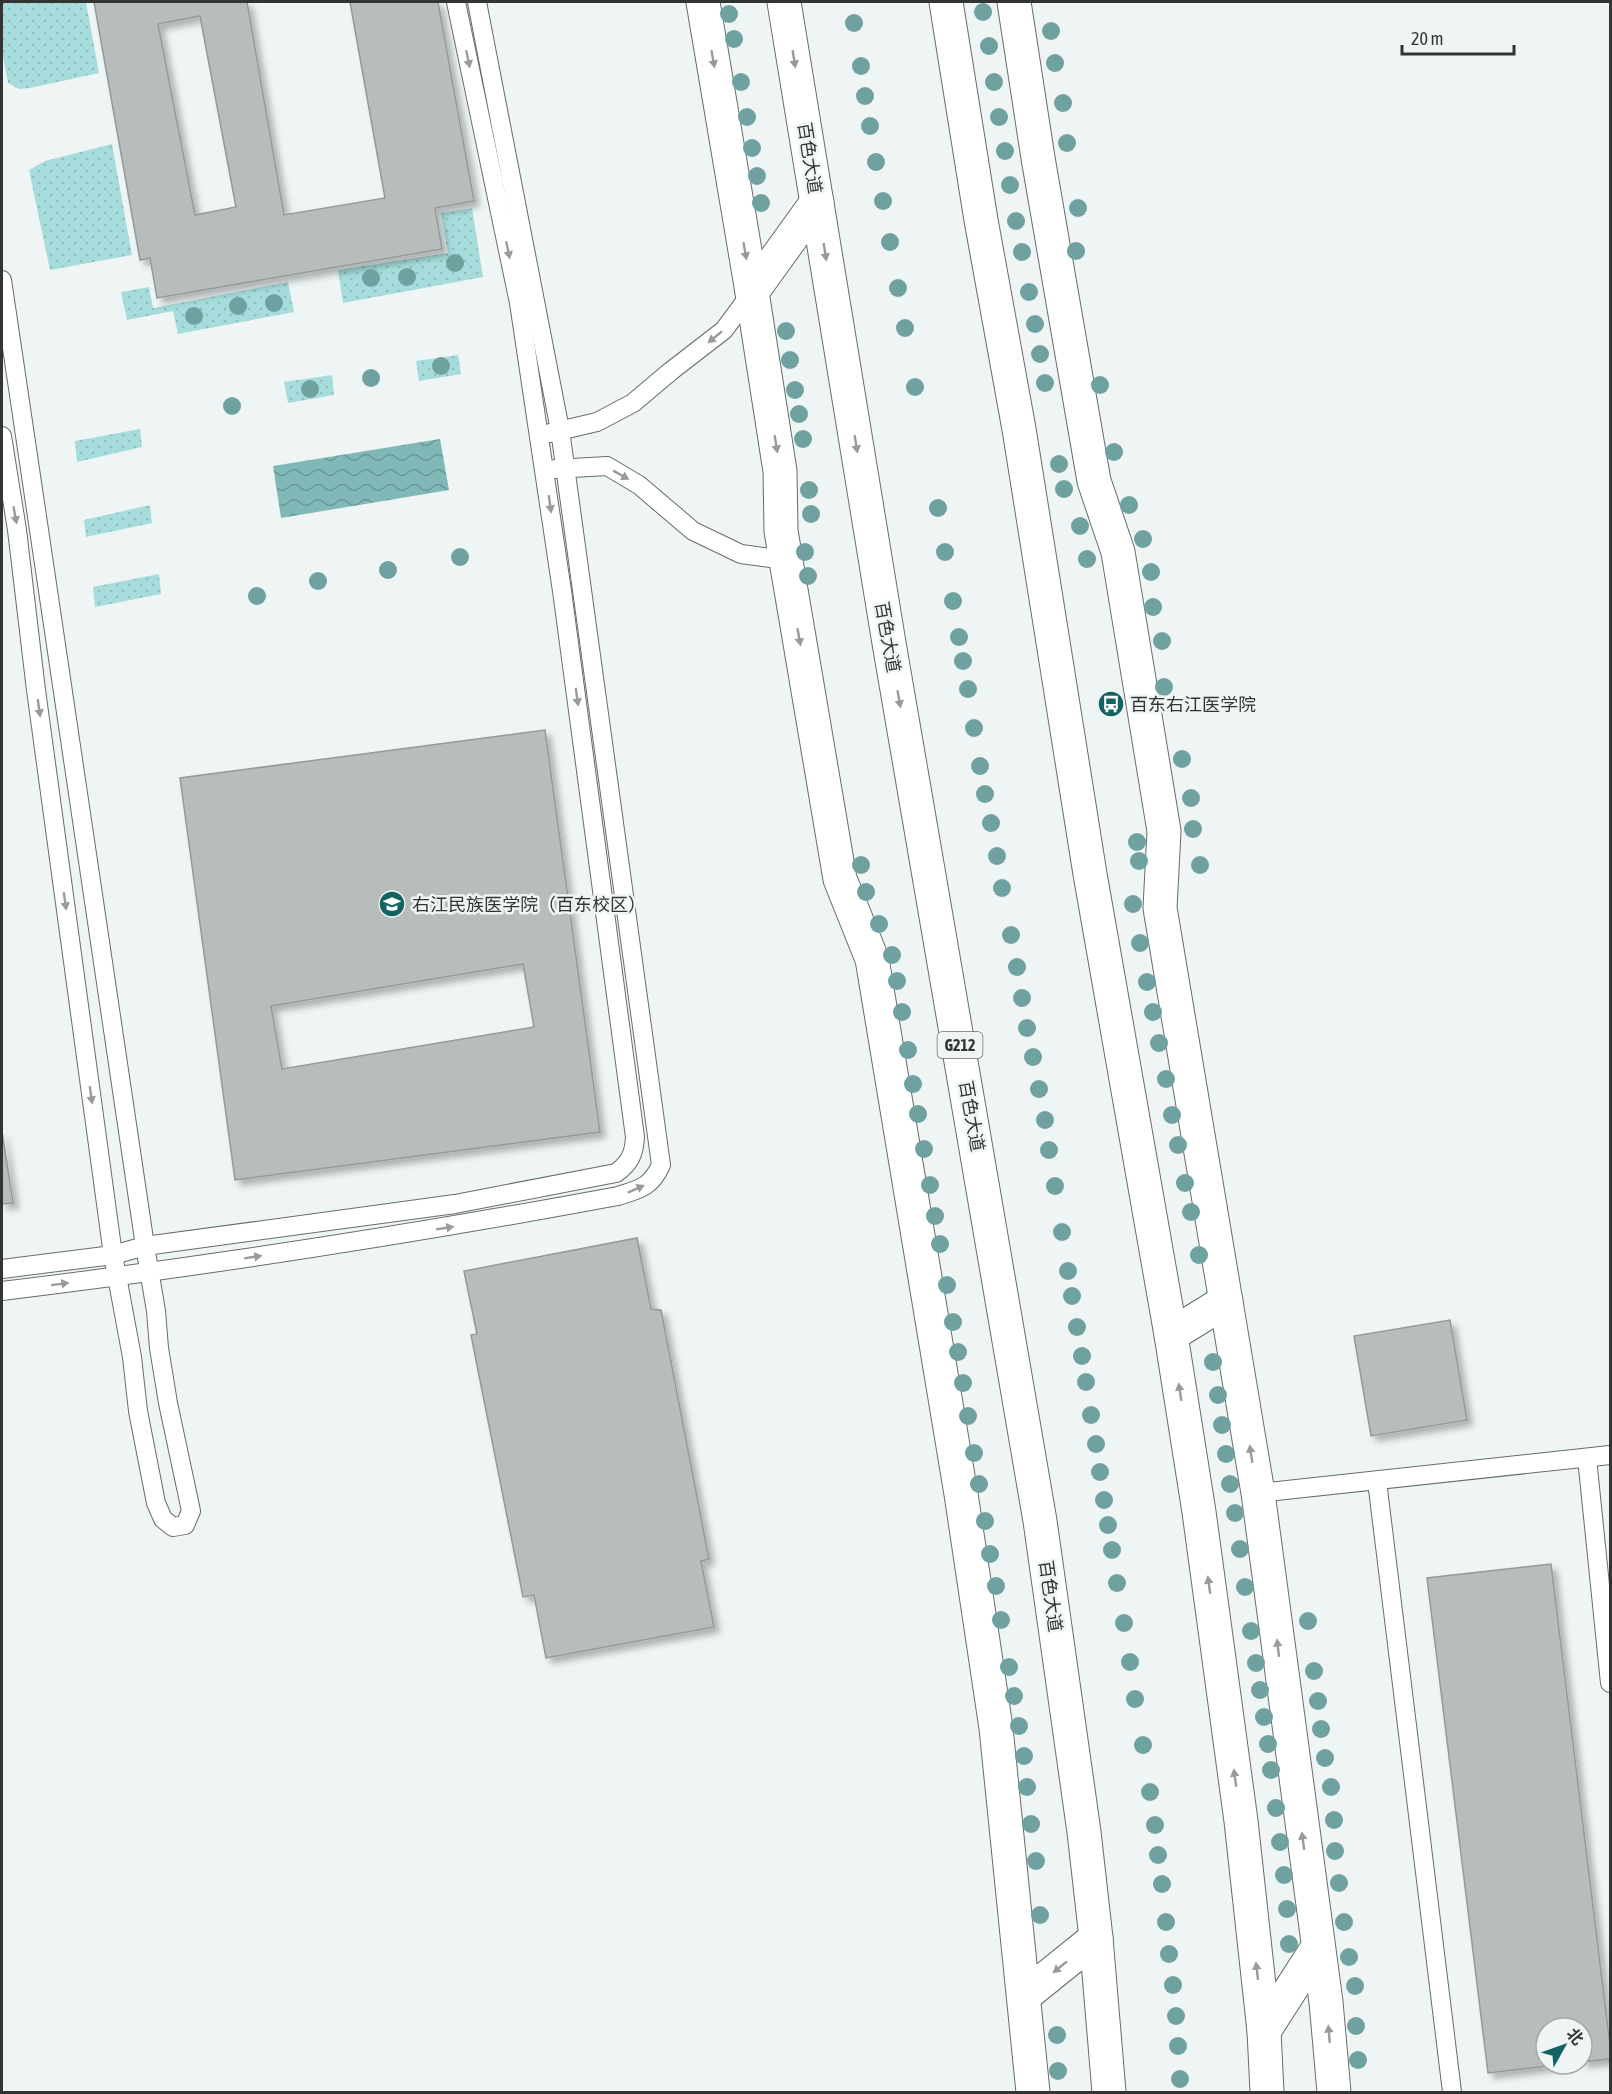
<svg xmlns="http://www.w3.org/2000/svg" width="1612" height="2094" viewBox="0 0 1612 2094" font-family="'Asap Condensed','Noto Sans SC',sans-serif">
	<defs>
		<pattern id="grass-dots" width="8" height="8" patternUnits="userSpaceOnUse" patternTransform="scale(1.5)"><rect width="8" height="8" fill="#a6dddc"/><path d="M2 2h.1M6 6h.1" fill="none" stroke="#8fbebd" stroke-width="1.8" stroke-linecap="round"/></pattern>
		<pattern id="water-waves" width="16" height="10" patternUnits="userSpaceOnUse" patternTransform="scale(1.5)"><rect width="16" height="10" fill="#7fb8b7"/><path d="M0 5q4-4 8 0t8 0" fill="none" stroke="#699696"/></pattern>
		<filter id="shadow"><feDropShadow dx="5.5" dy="5.5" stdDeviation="3" flood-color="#0004"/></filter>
	</defs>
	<rect width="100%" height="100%" fill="#eff5f5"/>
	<g fill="url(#grass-dots)">
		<path d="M 2,2 L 86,2 L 99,73 L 30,88 L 19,89 L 8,83 L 2,52 Z"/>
		<path d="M 112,144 L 132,255 L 50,270 L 29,170 L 45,161 Z"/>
		<path d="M 472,208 L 483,277 L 343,303 L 338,270 L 448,253 L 441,213 Z"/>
		<path d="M 288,282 L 294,312 L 178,334 L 173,311 L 127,320 L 121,292 L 149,287 L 153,308 Z"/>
		<path d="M 458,355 L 461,374 L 419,381 L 416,361 Z"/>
		<path d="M 332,375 L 334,395 L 288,403 L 284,382 Z"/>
		<path d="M 140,429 L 142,447 L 77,462 L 75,441 Z"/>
		<path d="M 150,505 L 152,523 L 86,537 L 84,520 Z"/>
		<path d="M 159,574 L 161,594 L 95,607 L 93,587 Z"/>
	</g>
	<path fill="url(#water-waves)" d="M 440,439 L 449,490 L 281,518 L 273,466 Z"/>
	<g fill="#b7bdbc" stroke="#949a9a" stroke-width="1.5" fill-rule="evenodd" filter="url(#shadow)">
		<path d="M 94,2 L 247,2 L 284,215 L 385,198 L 350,2 L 438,2 L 474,201 L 435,208 L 442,249 L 157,298 L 150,258 L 140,260 ZM 200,16 L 236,207 L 195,215 L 158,24 Z"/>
		<path d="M 545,730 L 600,1132 L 235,1180 L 180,778 ZM 523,964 L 534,1027 L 282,1069 L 271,1006 Z"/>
		<path d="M 2,1131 L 13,1203 L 2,1204 Z"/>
		<path d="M 637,1238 L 651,1309 L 661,1310 L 709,1559 L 701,1561 L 714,1627 L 546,1658 L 534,1595 L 523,1597 L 471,1335 L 477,1334 L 464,1271 Z"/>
		<path d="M 1450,1320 L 1467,1420 L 1371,1436 L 1354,1336 Z"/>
		<path d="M 1551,1564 L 1610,2045 L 1610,2059 L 1582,2062 L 1582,2028 L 1546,2028 L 1546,2064 L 1564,2064 L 1488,2073 L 1427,1578 Z"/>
	</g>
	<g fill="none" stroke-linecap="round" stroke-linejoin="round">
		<defs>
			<g id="service">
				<path d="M 2,280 L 145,1246 L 156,1311 L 159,1348 L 168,1403 L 191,1511 L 185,1525 L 173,1527 L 163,1519 L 156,1503 L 138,1411 L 132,1357 L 113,1255 L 36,690 L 17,530 L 2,436"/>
				<path d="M 550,433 L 597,422 L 633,403 L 671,371 L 724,330 L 752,292"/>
				<path d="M 555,469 L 607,466 L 639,485 L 693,531 L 741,554 L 786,560"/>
				<path d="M 2,1269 L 113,1255 L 145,1246 L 455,1204 L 616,1173 C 630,1163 634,1154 635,1137 L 562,591 L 519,303 L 456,2"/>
				<path d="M 2,1291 C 208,1266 413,1234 618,1196 C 640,1189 651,1187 661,1165 L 560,430 L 477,2"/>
				<path d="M 1587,1458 L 1610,1683"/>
				<path d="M 1377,1481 L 1452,2092"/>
				<path d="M 1258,1493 L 1610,1455"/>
			</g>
			<g id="tertiary">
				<path d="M 703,2 L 752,292 L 780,471 L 781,531 L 840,879 L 872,959 L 961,1494 L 996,1728 L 1033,2092"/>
				<path d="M 1014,2 L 1038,158 L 1094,481 L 1118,552 L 1164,831 L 1160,908 L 1258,1493 L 1326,2002 L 1334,2092"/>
				<path d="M 752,292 L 817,202"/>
				<path d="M 1171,1335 L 1226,1301"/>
				<path d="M 1264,2031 L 1318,1947"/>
			</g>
			<g id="trunk">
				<path d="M 784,2 L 889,643 L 1040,1521 L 1084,1832 L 1096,1938 L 1109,2092"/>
				<path d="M 946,2 L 981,220 L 1019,429 L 1090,874 L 1171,1335 L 1199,1512 L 1241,1821 L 1264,2031 L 1267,2092"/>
				<path d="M 1024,1996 L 1096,1938"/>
			</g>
		</defs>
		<use href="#service" stroke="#666c6c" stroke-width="20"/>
		<use href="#tertiary" stroke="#666c6c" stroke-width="35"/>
		<use href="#trunk" stroke="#666c6c" stroke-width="35"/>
		<use href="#service" stroke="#fff" stroke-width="18"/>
		<use href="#tertiary" stroke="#fff" stroke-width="33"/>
		<use href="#trunk" stroke="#fff" stroke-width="33"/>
	</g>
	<g fill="#70a1a1">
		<circle cx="983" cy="12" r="9"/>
		<circle cx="729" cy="14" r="9"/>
		<circle cx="854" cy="23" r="9"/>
		<circle cx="1051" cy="31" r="9"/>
		<circle cx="734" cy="39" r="9"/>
		<circle cx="989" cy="46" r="9"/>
		<circle cx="1055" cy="63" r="9"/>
		<circle cx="861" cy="66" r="9"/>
		<circle cx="741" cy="82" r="9"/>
		<circle cx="994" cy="82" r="9"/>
		<circle cx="865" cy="96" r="9"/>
		<circle cx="1063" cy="103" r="9"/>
		<circle cx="747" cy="117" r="9"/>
		<circle cx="999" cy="117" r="9"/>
		<circle cx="870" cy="126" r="9"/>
		<circle cx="1067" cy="143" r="9"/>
		<circle cx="752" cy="148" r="9"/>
		<circle cx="1005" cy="151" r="9"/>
		<circle cx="876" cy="162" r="9"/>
		<circle cx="757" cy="176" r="9"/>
		<circle cx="1010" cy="185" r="9"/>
		<circle cx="883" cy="201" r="9"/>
		<circle cx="761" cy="203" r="9"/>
		<circle cx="1078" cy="208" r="9"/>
		<circle cx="1016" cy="221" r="9"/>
		<circle cx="890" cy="242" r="9"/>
		<circle cx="1076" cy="251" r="9"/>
		<circle cx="1022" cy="252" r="9"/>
		<circle cx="455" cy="263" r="9"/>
		<circle cx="407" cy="277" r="9"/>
		<circle cx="371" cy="278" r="9"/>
		<circle cx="898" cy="288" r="9"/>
		<circle cx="1029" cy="292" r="9"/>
		<circle cx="274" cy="303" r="9"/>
		<circle cx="238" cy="306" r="9"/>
		<circle cx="194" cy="316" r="9"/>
		<circle cx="1035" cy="324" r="9"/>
		<circle cx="905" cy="328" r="9"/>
		<circle cx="786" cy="331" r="9"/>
		<circle cx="1040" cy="354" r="9"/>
		<circle cx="790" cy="360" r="9"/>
		<circle cx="441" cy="366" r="9"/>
		<circle cx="371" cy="378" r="9"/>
		<circle cx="1045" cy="383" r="9"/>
		<circle cx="1100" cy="385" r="9"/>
		<circle cx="915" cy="387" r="9"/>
		<circle cx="310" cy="389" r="9"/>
		<circle cx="795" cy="390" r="9"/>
		<circle cx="232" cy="406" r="9"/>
		<circle cx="799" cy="414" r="9"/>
		<circle cx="803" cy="439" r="9"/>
		<circle cx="1114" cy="452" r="9"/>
		<circle cx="1059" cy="464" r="9"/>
		<circle cx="1064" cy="489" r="9"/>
		<circle cx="809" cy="490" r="9"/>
		<circle cx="1129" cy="505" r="9"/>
		<circle cx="938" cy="508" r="9"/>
		<circle cx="811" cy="514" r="9"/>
		<circle cx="1080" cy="526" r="9"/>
		<circle cx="1143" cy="539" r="9"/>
		<circle cx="805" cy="552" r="9"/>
		<circle cx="945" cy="552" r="9"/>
		<circle cx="460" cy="557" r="9"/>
		<circle cx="1087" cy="559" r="9"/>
		<circle cx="388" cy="570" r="9"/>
		<circle cx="1151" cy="572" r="9"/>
		<circle cx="808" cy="576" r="9"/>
		<circle cx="318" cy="581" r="9"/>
		<circle cx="257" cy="596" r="9"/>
		<circle cx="953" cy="601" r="9"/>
		<circle cx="1153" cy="607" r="9"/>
		<circle cx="959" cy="637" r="9"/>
		<circle cx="1162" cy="641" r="9"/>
		<circle cx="963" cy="661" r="9"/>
		<circle cx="1164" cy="687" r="9"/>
		<circle cx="968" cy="689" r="9"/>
		<circle cx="974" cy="728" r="9"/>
		<circle cx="1182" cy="759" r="9"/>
		<circle cx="980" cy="766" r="9"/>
		<circle cx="985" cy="794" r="9"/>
		<circle cx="1191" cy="798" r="9"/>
		<circle cx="991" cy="823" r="9"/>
		<circle cx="1193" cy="829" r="9"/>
		<circle cx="1137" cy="842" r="9"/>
		<circle cx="997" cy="856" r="9"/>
		<circle cx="1139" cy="861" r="9"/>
		<circle cx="861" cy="865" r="9"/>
		<circle cx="1200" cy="865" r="9"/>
		<circle cx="1002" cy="888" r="9"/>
		<circle cx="866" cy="892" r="9"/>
		<circle cx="1133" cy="904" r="9"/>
		<circle cx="879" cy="924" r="9"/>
		<circle cx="1011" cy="935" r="9"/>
		<circle cx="1140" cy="943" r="9"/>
		<circle cx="892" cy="955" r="9"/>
		<circle cx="1017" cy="967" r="9"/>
		<circle cx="897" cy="981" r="9"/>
		<circle cx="1147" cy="982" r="9"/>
		<circle cx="1022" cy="998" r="9"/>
		<circle cx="902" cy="1012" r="9"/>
		<circle cx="1153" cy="1012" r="9"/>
		<circle cx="1027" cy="1028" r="9"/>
		<circle cx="1159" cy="1043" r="9"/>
		<circle cx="908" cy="1050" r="9"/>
		<circle cx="1033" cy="1057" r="9"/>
		<circle cx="1166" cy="1079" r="9"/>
		<circle cx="913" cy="1084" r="9"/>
		<circle cx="1039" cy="1089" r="9"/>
		<circle cx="918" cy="1114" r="9"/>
		<circle cx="1172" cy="1115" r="9"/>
		<circle cx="1045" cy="1120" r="9"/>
		<circle cx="1178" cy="1145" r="9"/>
		<circle cx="924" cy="1149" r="9"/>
		<circle cx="1049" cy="1150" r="9"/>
		<circle cx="1185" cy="1183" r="9"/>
		<circle cx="930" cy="1185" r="9"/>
		<circle cx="1055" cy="1186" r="9"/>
		<circle cx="1191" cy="1212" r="9"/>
		<circle cx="935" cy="1216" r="9"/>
		<circle cx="1062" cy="1232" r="9"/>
		<circle cx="940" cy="1244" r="9"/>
		<circle cx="1199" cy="1255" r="9"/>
		<circle cx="1068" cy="1271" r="9"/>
		<circle cx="947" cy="1285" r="9"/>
		<circle cx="1072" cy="1296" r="9"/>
		<circle cx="953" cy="1322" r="9"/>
		<circle cx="1077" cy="1327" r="9"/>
		<circle cx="958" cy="1352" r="9"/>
		<circle cx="1082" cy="1356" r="9"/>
		<circle cx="1213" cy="1362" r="9"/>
		<circle cx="1086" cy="1382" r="9"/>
		<circle cx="963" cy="1383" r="9"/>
		<circle cx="1218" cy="1395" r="9"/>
		<circle cx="1091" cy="1415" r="9"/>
		<circle cx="968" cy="1416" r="9"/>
		<circle cx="1222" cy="1425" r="9"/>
		<circle cx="1096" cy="1444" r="9"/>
		<circle cx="974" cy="1453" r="9"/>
		<circle cx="1226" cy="1454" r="9"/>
		<circle cx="1100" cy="1472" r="9"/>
		<circle cx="979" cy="1484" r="9"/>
		<circle cx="1230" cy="1484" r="9"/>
		<circle cx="1104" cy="1500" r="9"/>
		<circle cx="1235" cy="1513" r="9"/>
		<circle cx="985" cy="1521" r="9"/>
		<circle cx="1108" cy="1525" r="9"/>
		<circle cx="1240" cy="1549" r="9"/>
		<circle cx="1112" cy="1550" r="9"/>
		<circle cx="990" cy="1554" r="9"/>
		<circle cx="1117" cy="1583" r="9"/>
		<circle cx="996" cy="1586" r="9"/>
		<circle cx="1245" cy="1587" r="9"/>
		<circle cx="1001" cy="1620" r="9"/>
		<circle cx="1308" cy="1621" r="9"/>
		<circle cx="1124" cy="1623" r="9"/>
		<circle cx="1251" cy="1631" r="9"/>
		<circle cx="1130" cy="1662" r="9"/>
		<circle cx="1256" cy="1663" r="9"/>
		<circle cx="1009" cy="1667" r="9"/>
		<circle cx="1314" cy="1671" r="9"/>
		<circle cx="1260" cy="1690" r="9"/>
		<circle cx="1014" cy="1696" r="9"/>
		<circle cx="1135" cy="1699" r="9"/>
		<circle cx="1318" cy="1701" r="9"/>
		<circle cx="1264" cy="1717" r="9"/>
		<circle cx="1019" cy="1726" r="9"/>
		<circle cx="1321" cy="1729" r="9"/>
		<circle cx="1268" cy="1744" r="9"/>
		<circle cx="1143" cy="1745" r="9"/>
		<circle cx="1024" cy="1756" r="9"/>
		<circle cx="1325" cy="1758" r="9"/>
		<circle cx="1271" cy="1770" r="9"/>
		<circle cx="1027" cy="1787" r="9"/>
		<circle cx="1331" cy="1787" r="9"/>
		<circle cx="1150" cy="1792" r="9"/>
		<circle cx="1276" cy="1808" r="9"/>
		<circle cx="1334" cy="1820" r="9"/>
		<circle cx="1031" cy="1824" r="9"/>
		<circle cx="1155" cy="1825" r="9"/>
		<circle cx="1280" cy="1842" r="9"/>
		<circle cx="1335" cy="1851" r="9"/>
		<circle cx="1158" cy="1855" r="9"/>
		<circle cx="1036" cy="1861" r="9"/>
		<circle cx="1284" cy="1875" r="9"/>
		<circle cx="1339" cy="1883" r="9"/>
		<circle cx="1162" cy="1884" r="9"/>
		<circle cx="1287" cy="1909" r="9"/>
		<circle cx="1040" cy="1915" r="9"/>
		<circle cx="1166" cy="1922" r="9"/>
		<circle cx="1344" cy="1922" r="9"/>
		<circle cx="1289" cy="1944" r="9"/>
		<circle cx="1169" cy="1954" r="9"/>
		<circle cx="1349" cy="1957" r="9"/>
		<circle cx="1173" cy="1985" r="9"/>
		<circle cx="1355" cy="1986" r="9"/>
		<circle cx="1176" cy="2016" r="9"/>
		<circle cx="1356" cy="2026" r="9"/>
		<circle cx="1057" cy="2035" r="9"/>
		<circle cx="1178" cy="2046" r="9"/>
		<circle cx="1358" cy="2060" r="9"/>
		<circle cx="1058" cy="2071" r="9"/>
		<circle cx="1180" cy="2079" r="9"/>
	</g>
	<defs><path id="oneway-solid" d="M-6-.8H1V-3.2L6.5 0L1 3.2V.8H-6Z" transform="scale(1.5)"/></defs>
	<g fill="#999a9a">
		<use href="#oneway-solid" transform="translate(468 59) rotate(78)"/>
		<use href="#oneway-solid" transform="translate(713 59) rotate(80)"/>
		<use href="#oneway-solid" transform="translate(794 59) rotate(81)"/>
		<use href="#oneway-solid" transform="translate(508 250) rotate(78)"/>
		<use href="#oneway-solid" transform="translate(745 251) rotate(80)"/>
		<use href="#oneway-solid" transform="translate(825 252) rotate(81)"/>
		<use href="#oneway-solid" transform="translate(715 337) rotate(141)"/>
		<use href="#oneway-solid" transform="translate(776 444) rotate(81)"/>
		<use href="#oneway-solid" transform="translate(856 444) rotate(81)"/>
		<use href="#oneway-solid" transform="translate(621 475) rotate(29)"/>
		<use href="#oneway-solid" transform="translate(550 504) rotate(82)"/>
		<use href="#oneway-solid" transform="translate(15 515) rotate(80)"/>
		<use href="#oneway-solid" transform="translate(799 637) rotate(80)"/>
		<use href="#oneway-solid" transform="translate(577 697) rotate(82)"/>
		<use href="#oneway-solid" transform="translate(899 699) rotate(80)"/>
		<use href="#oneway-solid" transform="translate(39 708) rotate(82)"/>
		<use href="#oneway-solid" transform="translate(65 901) rotate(82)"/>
		<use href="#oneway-solid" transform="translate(91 1095) rotate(82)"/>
		<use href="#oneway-solid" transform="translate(636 1189) rotate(-24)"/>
		<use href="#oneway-solid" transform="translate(445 1228) rotate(-9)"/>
		<use href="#oneway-solid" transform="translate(253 1257) rotate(-9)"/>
		<use href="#oneway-solid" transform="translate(60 1284) rotate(-7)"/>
		<use href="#oneway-solid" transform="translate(1180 1392) rotate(-99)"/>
		<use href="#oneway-solid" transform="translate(1251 1454) rotate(-99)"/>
		<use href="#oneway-solid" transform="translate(1209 1585) rotate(-98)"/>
		<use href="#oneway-solid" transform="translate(1278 1648) rotate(-97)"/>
		<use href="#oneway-solid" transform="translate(1235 1778) rotate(-98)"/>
		<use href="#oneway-solid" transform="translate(1303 1841) rotate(-98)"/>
		<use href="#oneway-solid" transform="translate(1060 1967) rotate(141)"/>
		<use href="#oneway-solid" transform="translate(1257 1971) rotate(-97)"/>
		<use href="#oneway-solid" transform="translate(1329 2034) rotate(-95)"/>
	</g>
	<defs>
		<symbol id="bus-disc" viewBox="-11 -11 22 22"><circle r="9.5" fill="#126362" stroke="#eff5f5"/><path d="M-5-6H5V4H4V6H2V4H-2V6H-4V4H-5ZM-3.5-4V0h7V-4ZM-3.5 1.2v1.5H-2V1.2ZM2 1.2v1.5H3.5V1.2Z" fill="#fff"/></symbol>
		<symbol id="university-disc" viewBox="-11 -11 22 22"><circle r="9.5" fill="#126362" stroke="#eff5f5"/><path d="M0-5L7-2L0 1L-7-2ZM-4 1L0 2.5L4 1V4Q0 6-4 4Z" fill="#fff"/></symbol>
	</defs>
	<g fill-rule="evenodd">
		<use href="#bus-disc" x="1096" y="689" width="30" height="30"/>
		<use href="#university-disc" x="377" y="889" width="30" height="30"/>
	</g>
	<g text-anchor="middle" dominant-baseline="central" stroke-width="5" stroke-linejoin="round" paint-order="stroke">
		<rect fill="#eff5f5" stroke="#6b6f6f" stroke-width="1.5" x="937.5" y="1032" width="45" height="26" rx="4.5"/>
		<g font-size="16" font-weight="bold" fill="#333535">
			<text x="960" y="1045">G212</text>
		</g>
		<g font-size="18" fill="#333535" stroke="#eff5f5">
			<text transform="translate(810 158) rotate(81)">百色大道</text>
			<text transform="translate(888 637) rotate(80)">百色大道</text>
			<text transform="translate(972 1116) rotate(80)">百色大道</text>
			<text transform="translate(1051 1596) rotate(82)">百色大道</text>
		</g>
		<g font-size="18" fill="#333535" stroke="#eff5f5" text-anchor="start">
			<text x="1130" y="704">百东右江医学院</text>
			<text x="412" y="904">右江民族医学院（百东校区）</text>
		</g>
	</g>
	<rect width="1612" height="2094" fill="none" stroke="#333535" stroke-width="6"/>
	<g transform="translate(1564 2046) rotate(50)"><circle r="28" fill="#eff5f5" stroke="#a4a8a8" stroke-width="1.5"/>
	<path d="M0-4.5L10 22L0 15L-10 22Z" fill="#126362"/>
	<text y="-9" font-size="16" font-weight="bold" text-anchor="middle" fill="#333535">北</text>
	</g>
	<path d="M1402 45v9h112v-9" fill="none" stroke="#333535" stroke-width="3"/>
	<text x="1411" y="45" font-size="18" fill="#333535" stroke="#eff5f5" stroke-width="4.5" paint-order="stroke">20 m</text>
</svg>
